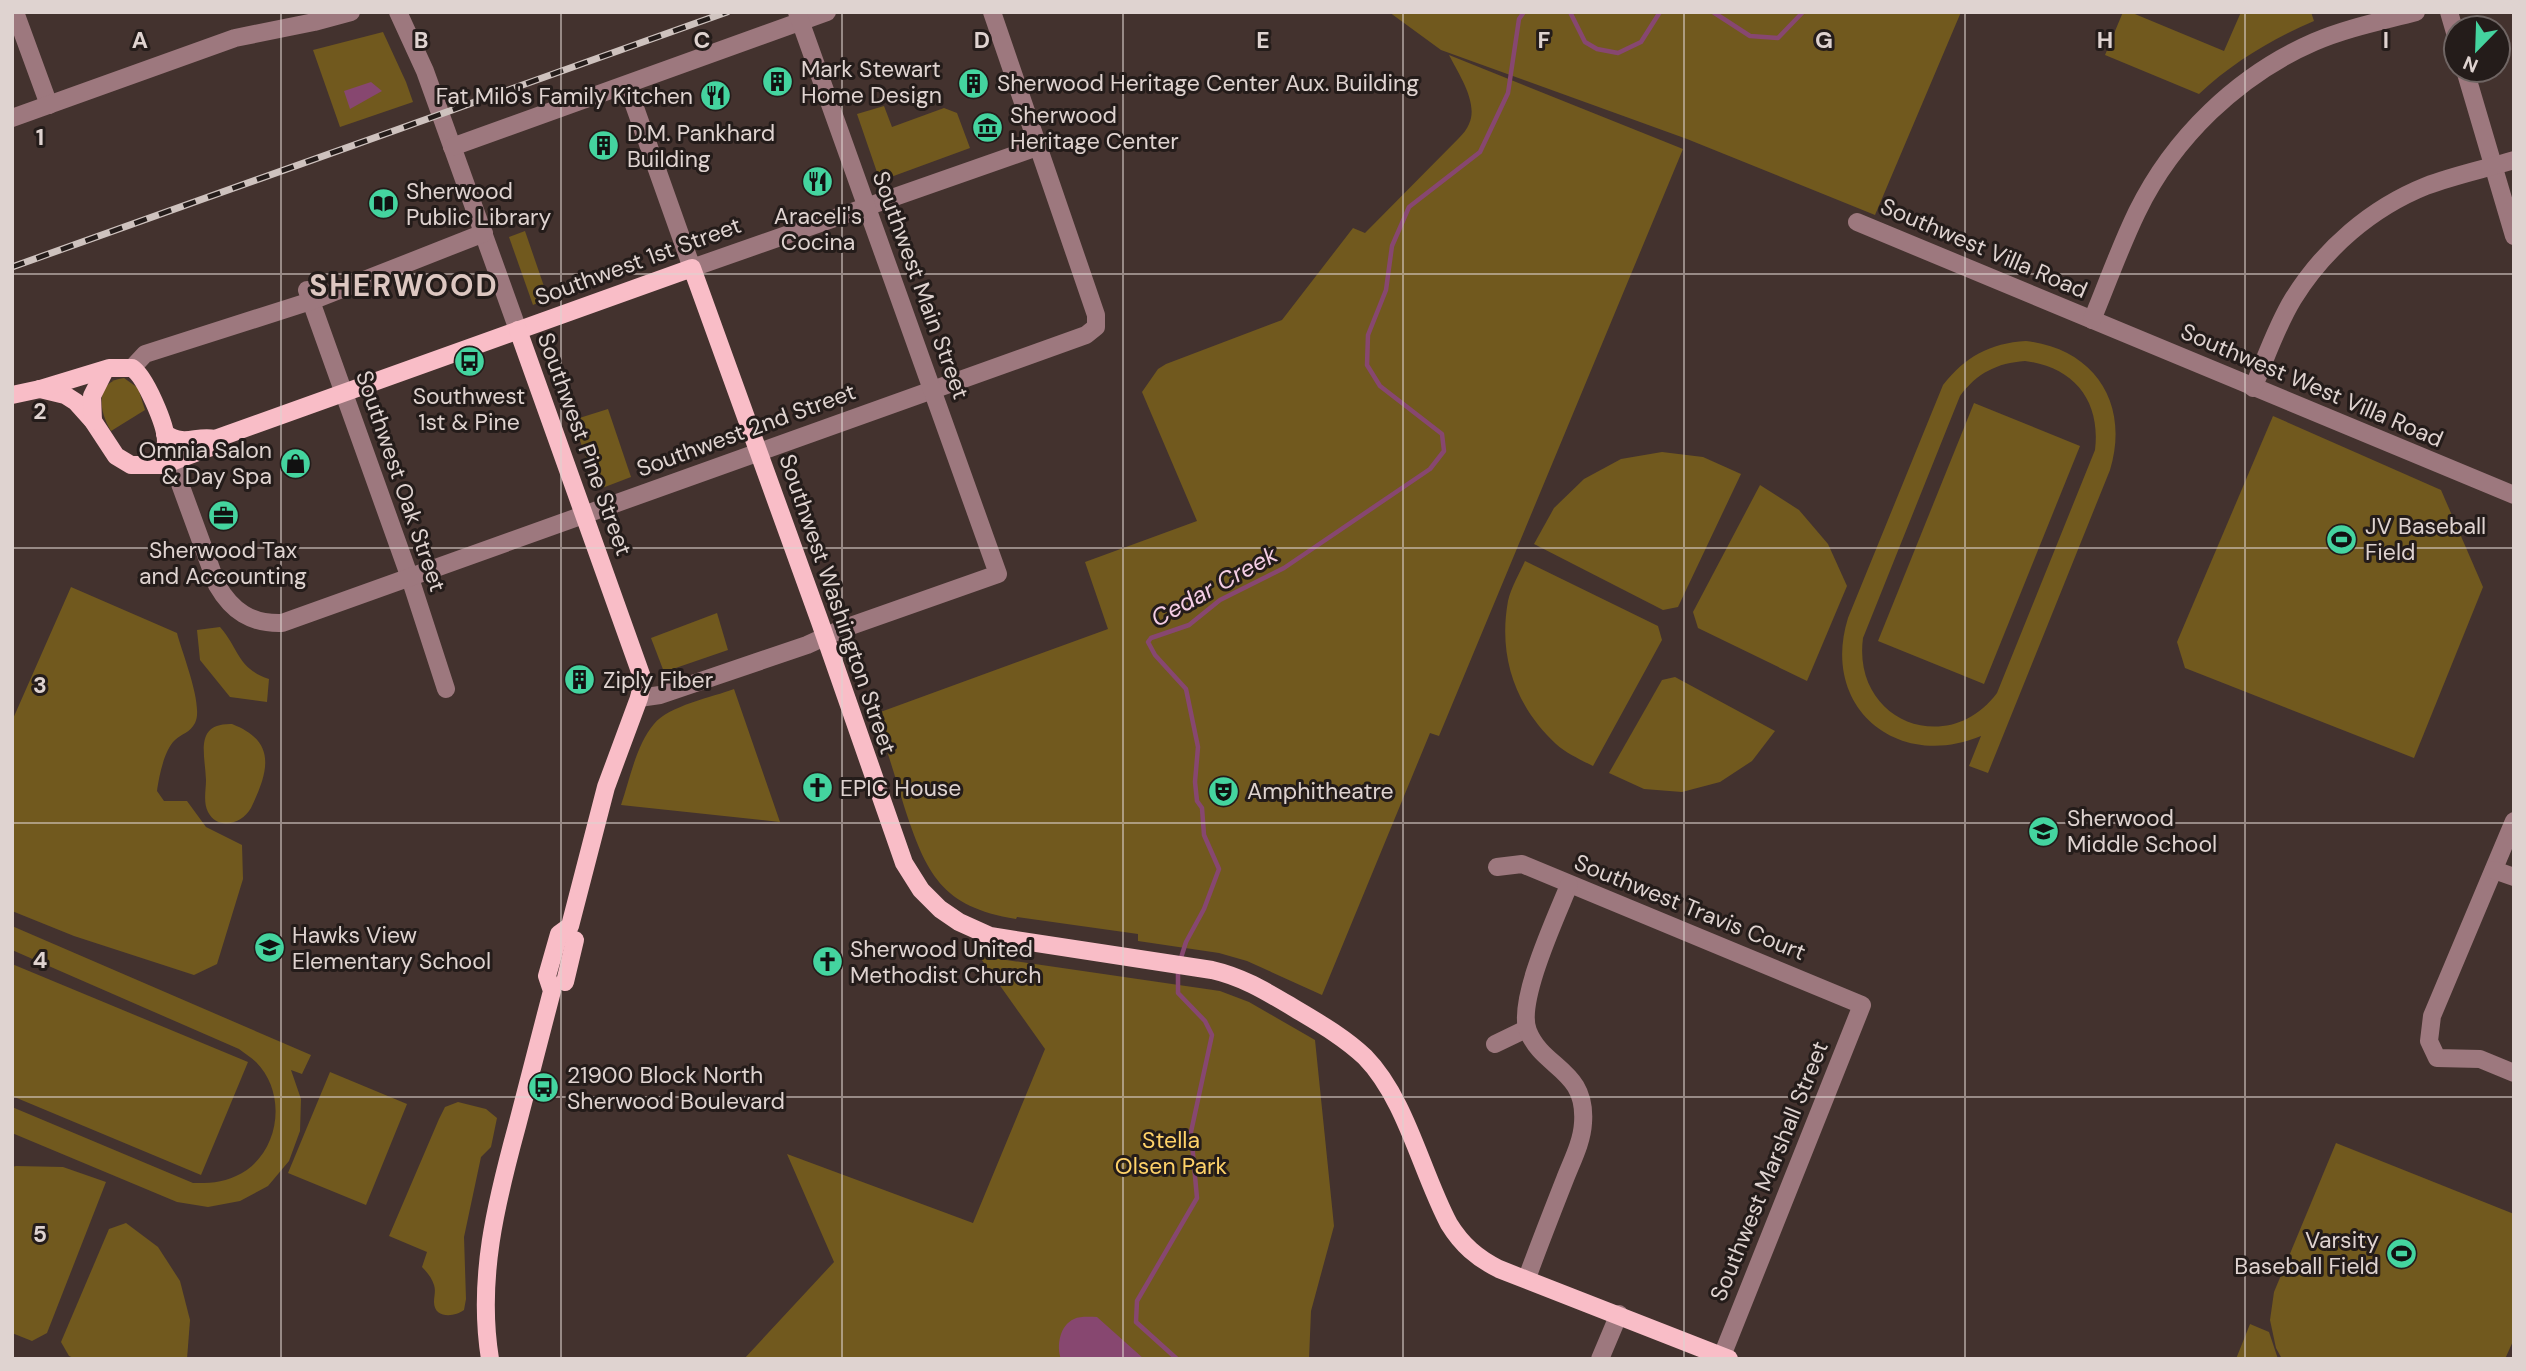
<svg xmlns="http://www.w3.org/2000/svg" width="2526" height="1371" viewBox="0 0 2526 1371" font-family="'DM Sans',sans-serif">
	<rect width="100%" height="100%" fill="#43322e"/>
	<g fill="#71591e" fill-rule="evenodd">
		<path d="M 1389,12 L 1961,12 L 1875,215 L 1687,139 L 1441,50 Z"/>
		<path d="M 2123,12 L 2130,12 L 2224,51 L 2241,12 L 2311,12 L 2314,21 C 2272,39 2232,63 2199,94 L 2105,55 Z"/>
		<path d="M 383,32 L 406,82 L 413,102 L 340,127 L 313,50 Z"/>
		<path d="M 1449,55 L 1683,149 L 1439,736 L 1430,733 L 1322,995 L 1247,961 L 1219,953 L 1138,941 L 1138,934 L 1017,917 L 1016,919 C 941,907 926,873 904,806 C 895,775 885,745 875,714 L 1108,629 L 1085,562 L 1197,521 L 1142,392 L 1158,369 L 1166,364 L 1282,320 L 1353,228 L 1365,233 L 1459,138 C 1463,134 1467,129 1469,124 C 1479,103 1458,73 1449,55 Z"/>
		<path d="M 884,106 L 892,127 L 944,108 L 957,113 L 970,148 L 880,181 L 857,114 Z"/>
		<path d="M 525,231 L 548,298 L 533,305 L 509,237 Z"/>
		<path d="M 2026,341 C 2095,349 2130,404 2110,470 L 1988,773 L 1969,766 L 1981,736 C 1897,771 1820,707 1848,618 L 1943,385 C 1965,357 1990,343 2026,341 ZM 2025,361 C 2074,367 2101,401 2095,450 L 1997,693 C 1948,759 1852,721 1863,638 L 1960,396 C 1977,373 1997,363 2025,361 Z"/>
		<path d="M 124,378 L 138,388 L 145,410 L 111,431 C 99,412 94,381 124,378 Z"/>
		<path d="M 1974,403 L 2080,446 L 1984,684 L 1878,641 Z"/>
		<path d="M 608,409 L 631,477 L 597,490 L 573,420 Z"/>
		<path d="M 2273,416 L 2441,490 L 2483,587 L 2414,758 L 2185,668 L 2177,642 Z"/>
		<path d="M 1662,452 L 1703,457 L 1741,474 L 1678,607 L 1663,610 L 1534,544 L 1554,508 L 1584,479 L 1621,459 Z"/>
		<path d="M 1760,485 L 1799,510 L 1828,544 L 1847,586 L 1807,681 L 1698,628 L 1693,612 Z"/>
		<path d="M 1525,561 L 1658,626 L 1662,640 L 1593,766 C 1581,760 1566,753 1556,744 C 1515,706 1498,656 1508,601 C 1511,588 1519,574 1525,561 Z"/>
		<path d="M 71,587 L 177,633 C 182,653 204,706 195,723 C 190,733 181,734 175,740 C 164,750 159,777 157,791 L 164,801 L 187,801 L 206,827 L 242,845 L 243,879 L 217,964 L 194,975 L 74,936 L 12,911 L 12,721 Z"/>
		<path d="M 717,613 L 728,650 L 664,672 L 651,638 Z"/>
		<path d="M 220,627 C 240,650 237,668 269,679 L 267,702 L 230,697 L 200,660 L 197,630 Z"/>
		<path d="M 1675,677 L 1775,731 L 1752,761 L 1720,782 L 1682,792 L 1644,789 L 1609,773 L 1662,680 Z"/>
		<path d="M 734,689 L 780,822 L 621,805 C 630,779 636,745 654,724 C 668,706 713,697 734,689 Z"/>
		<path d="M 232,724 C 278,742 268,772 251,808 C 242,824 218,831 208,812 C 203,802 206,790 206,780 C 205,754 194,723 232,724 Z"/>
		<path d="M 12,926 L 311,1055 L 302,1074 L 291,1070 L 301,1099 L 300,1131 L 289,1161 L 268,1186 L 240,1201 L 208,1207 L 177,1202 L 12,1133 L 12,1107 L 193,1183 C 208,1183 222,1183 236,1176 C 279,1157 289,1095 256,1062 C 251,1057 244,1053 239,1049 L 12,950 Z"/>
		<path d="M 979,956 L 1220,991 L 1249,1002 L 1315,1040 L 1334,1226 L 1311,1311 L 1309,1359 L 744,1359 L 834,1262 L 787,1154 L 973,1223 L 1045,1049 Z"/>
		<path d="M 12,964 L 248,1062 L 201,1175 L 12,1096 Z"/>
		<path d="M 330,1072 L 407,1104 L 366,1205 L 288,1173 Z"/>
		<path d="M 458,1102 L 486,1109 L 497,1118 L 491,1147 L 481,1157 L 464,1237 L 466,1299 L 464,1310 C 455,1317 434,1319 434,1302 C 434,1296 436,1291 434,1285 C 432,1278 427,1272 422,1267 L 427,1252 L 389,1236 L 439,1119 L 445,1107 Z"/>
		<path d="M 2336,1143 L 2514,1214 L 2514,1339 L 2505,1359 L 2282,1359 L 2276,1348 L 2270,1320 L 2274,1292 Z"/>
		<path d="M 16,1166 L 63,1167 L 106,1182 L 47,1333 L 32,1341 L 12,1333 L 12,1167 Z"/>
		<path d="M 126,1223 L 158,1247 L 180,1281 L 190,1320 L 187,1359 L 76,1359 L 69,1356 L 61,1342 L 109,1229 Z"/>
		<path d="M 2250,1324 L 2269,1332 L 2278,1359 L 2236,1359 Z"/>
	</g>
	<g fill="#874770">
		<path d="M 371,82 L 382,91 L 350,109 L 344,91 Z"/>
		<path d="M 1097,1317 L 1144,1359 L 1061,1359 C 1056,1346 1060,1325 1074,1319 C 1080,1316 1090,1317 1097,1317 Z"/>
	</g>
	<g fill="none" stroke-linecap="round" stroke-linejoin="round">
		<g stroke="#874770" stroke-width="4.5">
			<path d="M 1570,12 L 1585,42 L 1597,49 L 1618,53 L 1641,42 L 1660,12"/>
			<path d="M 1713,12 L 1750,36 L 1778,38 L 1803,12"/>
			<path d="M 1180,961 L 1186,942 L 1204,909 L 1219,869 L 1204,835 L 1202,808 L 1197,801 L 1195,782 L 1198,747 L 1186,689 L 1155,655 L 1148,642 L 1151,638 L 1189,625 L 1220,600 L 1284,568 L 1430,469 L 1444,451 L 1442,434 L 1380,386 L 1367,365 L 1368,335 L 1386,290 L 1392,246 L 1409,207 L 1480,152 L 1508,93 L 1519,19 L 1524,12"/>
			<path d="M 1177,1359 L 1136,1322 L 1137,1301 L 1197,1198 L 1191,1132 L 1212,1035 L 1205,1021 L 1178,993 L 1178,969"/>
		</g>
		<g stroke="#9d787e" stroke-width="18">
			<path d="M 15,12 L 49,105"/>
			<path d="M 398,12 L 425,71 L 518,330"/>
			<path d="M 2449,12 L 2456,36"/>
			<path d="M 2465,70 L 2514,236"/>
			<path d="M 627,85 L 692,268 L 1040,146"/>
			<path d="M 12,118 L 235,38 L 314,22 L 351,12"/>
			<path d="M 452,147 L 827,12"/>
			<path d="M 1857,222 L 2514,495"/>
			<path d="M 307,290 L 410,578 L 446,689"/>
			<path d="M 2092,320 C 2107,284 2120,247 2137,212 C 2173,138 2238,75 2314,42 C 2346,28 2382,21 2416,12"/>
			<path d="M 132,368 L 145,354 L 311,301 L 484,233"/>
			<path d="M 2253,388 C 2266,358 2276,327 2293,299 C 2324,249 2371,208 2426,186 C 2455,175 2485,169 2514,160"/>
			<path d="M 172,462 L 217,585 C 232,611 251,624 282,623 L 1086,335 L 1096,327 L 1096,315 L 992,12"/>
			<path d="M 639,698 L 660,695 L 807,645 L 842,629 L 998,574 L 797,12"/>
			<path d="M 2514,821 L 2432,1016 L 2429,1041 L 2437,1058 L 2480,1059 L 2514,1073"/>
			<path d="M 1497,867 L 1522,864 L 1862,1005 L 1722,1356"/>
			<path d="M 2494,870 L 2514,877"/>
			<path d="M 1495,1044 L 1526,1029"/>
			<path d="M 1527,1278 C 1539,1245 1552,1212 1565,1179 C 1572,1161 1582,1142 1583,1123 C 1587,1069 1543,1069 1528,1031 C 1516,1002 1557,915 1569,885"/>
			<path d="M 1600,1359 L 1619,1314"/>
		</g>
		<g stroke="#f9bdc7" stroke-width="18">
			<path d="M 40,389 L 65,395 L 76,402 L 93,421 L 116,456 L 131,465 L 163,465 L 211,447 L 213,442"/>
			<path d="M 12,395 L 40,389 L 109,368 L 132,368 C 145,376 166,425 166,441 C 166,451 162,459 153,464"/>
			<path d="M 93,421 L 92,396 L 105,370"/>
			<path d="M 165,434 C 186,447 195,435 215,439 L 692,268 L 820,622 L 904,863 L 921,890 L 940,909 L 959,922 L 990,936 L 1212,970 C 1243,977 1267,992 1294,1008 C 1319,1023 1344,1037 1365,1057 C 1406,1099 1421,1171 1449,1224 C 1462,1245 1477,1258 1499,1269 L 1729,1359"/>
			<path d="M 565,982 L 575,940"/>
			<path d="M 490,1359 C 477,1279 496,1203 517,1126 C 529,1081 540,1036 552,991 L 547,976 L 559,934 L 570,926 L 606,787 L 639,698 L 643,680 L 518,330"/>
		</g>
		<defs>
			<path id="rail" d="M 12,267 L 727,12"/>
		</defs>
		<use href="#rail" stroke="#cec2be" stroke-width="7"/>
		<use href="#rail" stroke="#241c1a" stroke-width="4.5" stroke-dasharray="13" stroke-linecap="butt"/>
	</g>
	<path fill="none" stroke="#dfd3d0" stroke-width="2" stroke-opacity="0.55" d="M 281,12 L 281,1359M 561,12 L 561,1359M 842,12 L 842,1359M 1123,12 L 1123,1359M 1403,12 L 1403,1359M 1684,12 L 1684,1359M 1965,12 L 1965,1359M 2245,12 L 2245,1359M 12,274 L 2514,274M 12,548 L 2514,548M 12,823 L 2514,823M 12,1097 L 2514,1097"/>
	<defs>
		<symbol id="building-disc" viewBox="-11 -11 22 22"><circle r="9.5" fill="#44d49f" stroke="#241c1a"/><path d="M-4-6H4V6H1V3H-1V6H-4ZM-2.5-4.3h1.7v1.8h-1.7ZM.8-4.3h1.7v1.8H.8ZM-2.5-1h1.7V.8h-1.7ZM.8-1h1.7V.8H.8Z" fill="#111"/></symbol>
		<symbol id="restaurant-disc" viewBox="-11 -11 22 22"><circle r="9.5" fill="#44d49f" stroke="#241c1a"/><path d="M-5-6h1v4h1v-4h1v4h1v-4h1v5L-1.5 .5V6h-2V.5L-5-1ZM5-6V6H3V1.5H1.5Q1.5-4 5-6Z" fill="#111"/></symbol>
		<symbol id="museum-disc" viewBox="-11 -11 22 22"><circle r="9.5" fill="#44d49f" stroke="#241c1a"/><path d="M0-6L6-3V-2H-6V-3ZM-5-1h2V3h-2ZM-1-1h2V3h-2ZM3-1h2V3H3ZM-6 4H6V6H-6Z" fill="#111"/></symbol>
		<symbol id="library-disc" viewBox="-11 -11 22 22"><circle r="9.5" fill="#44d49f" stroke="#241c1a"/><path d="M-6-4Q-3-5.5-.7-3.5V5Q-3 3-6 4ZM6-4Q3-5.5 .7-3.5V5Q3 3 6 4Z" fill="#111"/></symbol>
		<symbol id="bus-disc" viewBox="-11 -11 22 22"><circle r="9.5" fill="#44d49f" stroke="#241c1a"/><path d="M-5-6H5V4H4V6H2V4H-2V6H-4V4H-5ZM-3.5-4V0h7V-4ZM-3.5 1.2v1.5H-2V1.2ZM2 1.2v1.5H3.5V1.2Z" fill="#111"/></symbol>
		<symbol id="shop-disc" viewBox="-11 -11 22 22"><circle r="9.5" fill="#44d49f" stroke="#241c1a"/><path d="M-5-2.5h2.3a2.7 3.5 0 0 1 5.4 0H5L5.5 6h-11ZM-1.5-2.5h3a1.5 2.3 0 0 0-3 0Z" fill="#111"/></symbol>
		<symbol id="office-disc" viewBox="-11 -11 22 22"><circle r="9.5" fill="#44d49f" stroke="#241c1a"/><path d="M-6-3h4V-5.5h4V-3h4V5H-6ZM-1-4.5V-3h2v-1.5ZM-6 0V1H6V0Z" fill="#111"/></symbol>
		<symbol id="stadium-disc" viewBox="-11 -11 22 22"><circle r="9.5" fill="#44d49f" stroke="#241c1a"/><path d="M0-5a6.5 5 0 1 0 0 10a6.5 5 0 1 0 0-10ZM-3.5-1.8h7v3.6h-7Z" fill="#111"/></symbol>
		<symbol id="church-disc" viewBox="-11 -11 22 22"><circle r="9.5" fill="#44d49f" stroke="#241c1a"/><path d="M-1.2-6h2.4v3.5h3.3v2.4h-3.3V6h-2.4V-.1h-3.3v-2.4h3.3Z" fill="#111"/></symbol>
		<symbol id="theatre-disc" viewBox="-11 -11 22 22"><circle r="9.5" fill="#44d49f" stroke="#241c1a"/><path d="M-5-5.5Q0-4 5-5.5V0Q5 5 0 6Q-5 5-5 0ZM-3.3-2.5H-1v1.5H-3.3ZM1-2.5H3.3v1.5H1ZM-2.8 1Q0 5.5 2.8 1Z" fill="#111"/></symbol>
		<symbol id="school-disc" viewBox="-11 -11 22 22"><circle r="9.5" fill="#44d49f" stroke="#241c1a"/><path d="M0-5L7-2L0 1L-7-2ZM-4 1L0 2.5L4 1V4Q0 6-4 4Z" fill="#111"/></symbol>
	</defs>
	<g fill-rule="evenodd">
		<use href="#building-disc" x="760" y="64" width="35" height="35"/>
		<use href="#building-disc" x="956" y="66" width="35" height="35"/>
		<use href="#restaurant-disc" x="698" y="78" width="35" height="35"/>
		<use href="#museum-disc" x="970" y="110" width="35" height="35"/>
		<use href="#building-disc" x="586" y="128" width="35" height="35"/>
		<use href="#restaurant-disc" x="800" y="164" width="35" height="35"/>
		<use href="#library-disc" x="366" y="186" width="35" height="35"/>
		<use href="#bus-disc" x="452" y="344" width="35" height="35"/>
		<use href="#shop-disc" x="278" y="446" width="35" height="35"/>
		<use href="#office-disc" x="206" y="498" width="35" height="35"/>
		<use href="#stadium-disc" x="2324" y="522" width="35" height="35"/>
		<use href="#building-disc" x="562" y="662" width="35" height="35"/>
		<use href="#church-disc" x="800" y="770" width="35" height="35"/>
		<use href="#theatre-disc" x="1206" y="774" width="35" height="35"/>
		<use href="#school-disc" x="2026" y="814" width="35" height="35"/>
		<use href="#school-disc" x="252" y="930" width="35" height="35"/>
		<use href="#church-disc" x="810" y="944" width="35" height="35"/>
		<use href="#bus-disc" x="526" y="1070" width="35" height="35"/>
		<use href="#stadium-disc" x="2384" y="1236" width="35" height="35"/>
	</g>
	<g text-anchor="middle" dominant-baseline="central" stroke-width="6" stroke-linejoin="round" paint-order="stroke">
		<g font-size="23" fill="#dfd3d0" stroke="#241c1a" text-anchor="start">
			<text x="801" y="69">Mark Stewart<tspan x="801" dy="26">Home Design</tspan></text>
			<text x="997" y="83">Sherwood Heritage Center Aux. Building</text>
			<text x="693" y="96" text-anchor="end">Fat Milo's Family Kitchen</text>
			<text x="1010" y="115">Sherwood<tspan x="1010" dy="26">Heritage Center</tspan></text>
			<text x="627" y="133">D.M. Pankhard<tspan x="627" dy="26">Building</tspan></text>
			<text x="406" y="191">Sherwood<tspan x="406" dy="26">Public Library</tspan></text>
			<text x="818" y="216" text-anchor="middle">Araceli's<tspan x="818" dy="26">Cocina</tspan></text>
			<text x="469" y="396" text-anchor="middle">Southwest<tspan x="469" dy="26">1st &amp; Pine</tspan></text>
			<text x="272" y="450" text-anchor="end">Omnia Salon<tspan x="272" dy="26">&amp; Day Spa</tspan></text>
			<text x="2365" y="526">JV Baseball<tspan x="2365" dy="26">Field</tspan></text>
			<text x="223" y="550" text-anchor="middle">Sherwood Tax<tspan x="223" dy="26">and Accounting</tspan></text>
			<text x="603" y="680">Ziply Fiber</text>
			<text x="840" y="788">EPIC House</text>
			<text x="1247" y="791">Amphitheatre</text>
			<text x="2067" y="818">Sherwood<tspan x="2067" dy="26">Middle School</tspan></text>
			<text x="292" y="935">Hawks View<tspan x="292" dy="26">Elementary School</tspan></text>
			<text x="850" y="949">Sherwood United<tspan x="850" dy="26">Methodist Church</tspan></text>
			<text x="567" y="1075">21900 Block North<tspan x="567" dy="26">Sherwood Boulevard</tspan></text>
			<text x="2379" y="1240" text-anchor="end">Varsity<tspan x="2379" dy="26">Baseball Field</tspan></text>
		</g>
		<g font-size="23" fill="#dfd3d0" stroke="#241c1a">
			<text transform="translate(1984 248) rotate(23)">Southwest Villa Road</text>
			<text transform="translate(638 261) rotate(-20)">Southwest 1st Street</text>
			<text transform="translate(921 285) rotate(70)">Southwest Main Street</text>
			<text transform="translate(2312 385) rotate(23)">Southwest West Villa Road</text>
			<text transform="translate(746 430) rotate(-20)">Southwest 2nd Street</text>
			<text transform="translate(585 444) rotate(70)">Southwest Pine Street</text>
			<text transform="translate(401 481) rotate(71)">Southwest Oak Street</text>
			<text transform="translate(838 604) rotate(71)">Southwest Washington Street</text>
			<text transform="translate(1690 907) rotate(22)">Southwest Travis Court</text>
			<text transform="translate(1769 1171) rotate(-68)">Southwest Marshall Street</text>
		</g>
		<g font-size="23" fill="#ffd269" stroke="#241c1a">
			<text x="1171" y="1140">Stella<tspan x="1171" dy="26">Olsen Park</tspan></text>
		</g>
		<g font-size="24" font-style="italic" fill="#f4cde4" stroke="#241c1a">
			<text transform="translate(1214 586) rotate(-29)">Cedar Creek</text>
		</g>
		<g font-size="30" font-weight="bold" letter-spacing="2" fill="#ddc7c1" stroke="#241c1a">
			<text x="404" y="285">SHERWOOD</text>
		</g>
	</g>
	<g font-size="23" text-anchor="middle" font-weight="bold" fill="#dfd3d0" stroke="#241c1a" stroke-width="6" stroke-linejoin="round" paint-order="stroke">
		<text x="140" y="48">A</text>
		<text x="421" y="48">B</text>
		<text x="702" y="48">C</text>
		<text x="982" y="48">D</text>
		<text x="1263" y="48">E</text>
		<text x="1544" y="48">F</text>
		<text x="1824" y="48">G</text>
		<text x="2105" y="48">H</text>
		<text x="2386" y="48">I</text>
		<text x="40" y="145">1</text>
		<text x="40" y="419">2</text>
		<text x="40" y="693">3</text>
		<text x="40" y="968">4</text>
		<text x="40" y="1242">5</text>
	</g>
	<rect width="2526" height="1371" fill="none" stroke="#dfd3d0" stroke-width="28"/>
	<g transform="translate(2477 49) rotate(203)"><circle r="33" fill="#241c1a" stroke="#6f6563" stroke-width="2"/>
	<path d="M0-5L12 26L0 18L-12 26Z" fill="#44d49f"/>
	<text y="-10" font-size="19" font-weight="bold" text-anchor="middle" fill="#dfd3d0">N</text>
	</g>
</svg>
